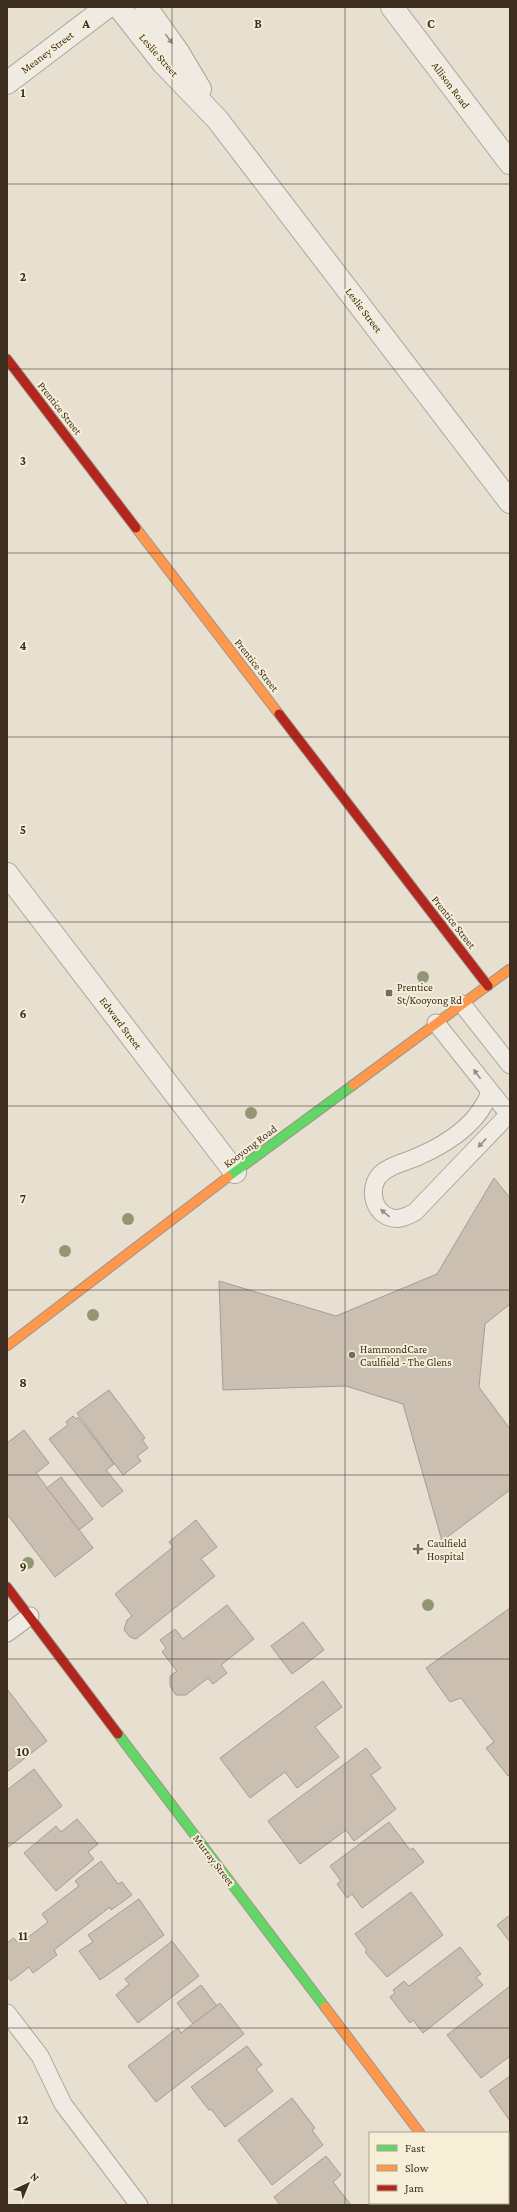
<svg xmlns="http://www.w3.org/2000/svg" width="517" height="2212" viewBox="0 0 517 2212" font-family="'Crimson Pro',serif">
	<rect width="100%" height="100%" fill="#e7e0d1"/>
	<g fill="#cbbfb2" stroke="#a89c90">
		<path d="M 494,1178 L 510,1198 L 510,1304 L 485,1324 L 479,1387 L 510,1429 L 510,1490 L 442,1541 L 403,1404 L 346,1386 L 223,1390 L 219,1281 L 336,1316 L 437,1274 Z"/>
		<path d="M 109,1390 L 145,1438 L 142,1440 L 148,1448 L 137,1456 L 141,1461 L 123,1475 L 77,1413 Z"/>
		<path d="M 73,1416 L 76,1419 L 78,1417 L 114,1464 L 106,1470 L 123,1491 L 102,1507 L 49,1439 L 68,1425 L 66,1422 Z"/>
		<path d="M 24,1430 L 49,1463 L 36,1473 L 93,1548 L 55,1577 L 7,1514 L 7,1443 Z"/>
		<path d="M 61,1477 L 93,1519 L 79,1530 L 47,1488 Z"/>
		<path d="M 196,1520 L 217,1547 L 201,1559 L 215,1576 L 136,1639 L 130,1637 L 124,1630 L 127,1620 L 132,1616 L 115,1594 L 173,1547 L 169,1542 Z"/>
		<path d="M 227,1605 L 254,1639 L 221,1665 L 227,1673 L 213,1684 L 208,1678 L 186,1695 L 176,1695 L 170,1686 L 170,1676 L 177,1671 L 162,1652 L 166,1648 L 160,1640 L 175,1629 L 183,1639 Z"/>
		<path d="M 510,1608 L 510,1774 L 508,1776 L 486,1748 L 494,1742 L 461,1698 L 450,1702 L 426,1668 Z"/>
		<path d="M 303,1622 L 324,1650 L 292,1674 L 271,1646 Z"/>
		<path d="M 323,1681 L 342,1707 L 315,1727 L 339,1757 L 297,1788 L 285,1772 L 250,1798 L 220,1758 Z"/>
		<path d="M 7,1689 L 47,1741 L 7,1772 Z"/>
		<path d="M 366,1748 L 381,1768 L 371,1775 L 396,1809 L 354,1841 L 346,1830 L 300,1864 L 268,1821 Z"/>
		<path d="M 34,1769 L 62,1806 L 7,1848 L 7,1790 Z"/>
		<path d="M 77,1819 L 98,1844 L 88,1852 L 94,1859 L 56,1891 L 24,1853 L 56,1826 L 61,1832 Z"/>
		<path d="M 389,1822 L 410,1850 L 413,1848 L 424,1862 L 362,1908 L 352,1894 L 347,1898 L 337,1884 L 341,1881 L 330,1866 Z"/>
		<path d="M 101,1861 L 118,1884 L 122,1882 L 132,1895 L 111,1910 L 110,1907 L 54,1950 L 57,1955 L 33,1973 L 29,1967 L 11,1981 L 7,1976 L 7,1943 L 14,1938 L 17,1942 L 20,1940 L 22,1942 L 48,1922 L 42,1914 L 79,1886 L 75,1881 Z"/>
		<path d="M 411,1892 L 443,1935 L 387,1977 L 365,1952 L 367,1950 L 355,1934 Z"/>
		<path d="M 139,1899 L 164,1935 L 100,1980 L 79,1951 L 93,1942 L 88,1935 Z"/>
		<path d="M 510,1915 L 510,1942 L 497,1925 Z"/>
		<path d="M 172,1941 L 199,1976 L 138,2023 L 116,1995 L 129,1984 L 125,1979 Z"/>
		<path d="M 460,1947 L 481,1974 L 476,1977 L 483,1985 L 423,2033 L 413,2020 L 410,2023 L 390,1997 L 395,1993 L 393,1990 L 404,1981 L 409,1986 Z"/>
		<path d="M 201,1985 L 217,2006 L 193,2024 L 177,2003 Z"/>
		<path d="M 510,1986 L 510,2056 L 481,2078 L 447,2035 Z"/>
		<path d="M 220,2003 L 244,2034 L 156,2102 L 128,2066 L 178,2028 L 181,2033 Z"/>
		<path d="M 247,2046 L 262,2065 L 256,2069 L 273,2091 L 225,2127 L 211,2109 L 209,2110 L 191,2087 Z"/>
		<path d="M 510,2076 L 510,2121 L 489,2091 Z"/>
		<path d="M 292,2098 L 315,2128 L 312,2130 L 323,2145 L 272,2185 L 238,2140 Z"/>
		<path d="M 326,2156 L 341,2175 L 333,2182 L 351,2205 L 280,2205 L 274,2197 Z"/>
	</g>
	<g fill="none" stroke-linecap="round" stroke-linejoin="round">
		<defs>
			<g id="lane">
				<path d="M 462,1004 L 510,1065"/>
				<path d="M 436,1023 L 510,1116"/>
				<path d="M 490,1092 C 479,1123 447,1144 417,1157 C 406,1162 393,1164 383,1172 C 368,1184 371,1210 389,1217 C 399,1221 407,1216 415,1212 L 509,1114"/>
				<path d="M 7,1633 L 30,1616"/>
				<path d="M 7,2013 L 40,2056 L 63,2104 L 139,2205"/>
			</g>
			<g id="street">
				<path d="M 119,7 L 163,63 L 217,119 L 510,502"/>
				<path d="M 146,7 L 178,52 L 200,89"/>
				<path d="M 392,7 L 510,163"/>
				<path d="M 7,83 L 107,7"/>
				<path d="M 7,874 L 235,1172"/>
				<path d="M 472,2203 L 474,2205"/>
			</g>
			<g id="fast">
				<path d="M 228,1177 L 353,1085"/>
				<path d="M 118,1734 L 325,2007"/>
			</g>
			<g id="slow">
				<path d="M 136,528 L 279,714"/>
				<path d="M 353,1085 L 510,969"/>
				<path d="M 7,1346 L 228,1177"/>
				<path d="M 325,2007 L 420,2133"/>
			</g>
			<g id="jam">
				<path d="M 7,359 L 136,528"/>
				<path d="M 279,714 L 488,986"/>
				<path d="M 7,1587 L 118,1734"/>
			</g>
		</defs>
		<use href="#lane" stroke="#ada599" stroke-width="19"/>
		<use href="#street" stroke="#ada599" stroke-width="24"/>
		<use href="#fast" stroke="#9c958a" stroke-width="11"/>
		<use href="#slow" stroke="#9c958a" stroke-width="11"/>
		<use href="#jam" stroke="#9c958a" stroke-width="11"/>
		<use href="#lane" stroke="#efebe3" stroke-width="17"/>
		<use href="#street" stroke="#efebe3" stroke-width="22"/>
		<use href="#fast" stroke="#63d668" stroke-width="9"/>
		<use href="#slow" stroke="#ff974d" stroke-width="9"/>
		<use href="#jam" stroke="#b3261e" stroke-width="9"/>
	</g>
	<g fill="#929673">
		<circle cx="423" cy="977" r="6"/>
		<circle cx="251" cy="1113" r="6"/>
		<circle cx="128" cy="1219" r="6"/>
		<circle cx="65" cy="1251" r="6"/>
		<circle cx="93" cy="1315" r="6"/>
		<circle cx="28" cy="1563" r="6"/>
		<circle cx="428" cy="1605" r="6"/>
	</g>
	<defs><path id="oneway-solid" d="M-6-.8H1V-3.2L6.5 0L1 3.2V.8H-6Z"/></defs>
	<g fill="#968c82">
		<use href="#oneway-solid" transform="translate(169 39) rotate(54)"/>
		<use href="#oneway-solid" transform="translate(477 1074) rotate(-127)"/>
		<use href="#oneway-solid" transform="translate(482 1143) rotate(133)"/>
		<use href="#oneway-solid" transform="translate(385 1213) rotate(-140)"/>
	</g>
	<path fill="none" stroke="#3d2e20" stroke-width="1" stroke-opacity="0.55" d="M 172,7 L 172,2205M 345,7 L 345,2205M 7,184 L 510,184M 7,369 L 510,369M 7,553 L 510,553M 7,737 L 510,737M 7,922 L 510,922M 7,1106 L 510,1106M 7,1290 L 510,1290M 7,1475 L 510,1475M 7,1659 L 510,1659M 7,1843 L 510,1843M 7,2028 L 510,2028"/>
	<g fill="#786c5e" stroke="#f7eed8" stroke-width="1.5">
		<rect x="385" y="989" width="8" height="8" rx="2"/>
		<circle cx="352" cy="1355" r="4"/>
		<path d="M416 1543h4v4h4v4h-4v4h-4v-4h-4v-4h4z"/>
	</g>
	<g text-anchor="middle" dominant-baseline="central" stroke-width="4" stroke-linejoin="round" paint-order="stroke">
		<g font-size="11" fill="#3d2e20" stroke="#f7eed8">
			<text transform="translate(47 52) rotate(-37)">Meaney Street</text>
			<text transform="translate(159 55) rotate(49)">Leslie Street</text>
			<text transform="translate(451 85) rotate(53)">Allison Road</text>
			<text transform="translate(364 310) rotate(53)">Leslie Street</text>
			<text transform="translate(60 408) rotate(52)">Prentice Street</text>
			<text transform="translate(257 665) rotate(52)">Prentice Street</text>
			<text transform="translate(454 922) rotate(52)">Prentice Street</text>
			<text transform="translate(121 1023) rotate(53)">Edward Street</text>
			<text transform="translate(250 1146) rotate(-37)">Kooyong Road</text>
			<text transform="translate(214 1860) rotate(53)">Murray Street</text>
		</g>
		<g font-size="11" fill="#3d2e20" stroke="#f7eed8" text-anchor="start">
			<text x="397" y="987">Prentice<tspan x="397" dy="13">St/Kooyong Rd</tspan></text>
			<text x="360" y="1349">HammondCare<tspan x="360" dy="13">Caulfield - The Glens</tspan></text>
			<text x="427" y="1543">Caulfield<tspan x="427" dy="13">Hospital</tspan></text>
		</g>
	</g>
	<g font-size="13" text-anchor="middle" font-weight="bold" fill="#3d2e20" stroke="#f7eed8" stroke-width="4" stroke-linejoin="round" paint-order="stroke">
		<text x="86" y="28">A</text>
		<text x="258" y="28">B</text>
		<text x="431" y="28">C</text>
		<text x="23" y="97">1</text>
		<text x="23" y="281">2</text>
		<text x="23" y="465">3</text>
		<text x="23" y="650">4</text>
		<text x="23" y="834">5</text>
		<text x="23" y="1018">6</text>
		<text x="23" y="1203">7</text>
		<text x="23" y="1387">8</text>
		<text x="23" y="1571">9</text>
		<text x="23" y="1756">10</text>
		<text x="23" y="1940">11</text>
		<text x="23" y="2124">12</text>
	</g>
	<rect width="517" height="2212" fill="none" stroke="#3d2e20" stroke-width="16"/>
	<rect x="369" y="2132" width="140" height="72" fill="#f7eed8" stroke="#ada18e"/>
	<rect x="377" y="2145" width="20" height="6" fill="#63d668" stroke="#ada18e"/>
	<text x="405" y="2152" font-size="12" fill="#3d2e20">Fast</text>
	<rect x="377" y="2165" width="20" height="6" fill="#ff974d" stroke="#ada18e"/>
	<text x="405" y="2172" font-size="12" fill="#3d2e20">Slow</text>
	<rect x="377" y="2185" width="20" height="6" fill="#b3261e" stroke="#ada18e"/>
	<text x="405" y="2192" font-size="12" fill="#3d2e20">Jam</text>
	<g transform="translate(28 2184) rotate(44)" stroke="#f7eed8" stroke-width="3" paint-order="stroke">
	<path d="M0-3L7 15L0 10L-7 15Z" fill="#3d2e20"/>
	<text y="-6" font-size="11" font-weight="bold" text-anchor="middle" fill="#3d2e20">N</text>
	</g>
</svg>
